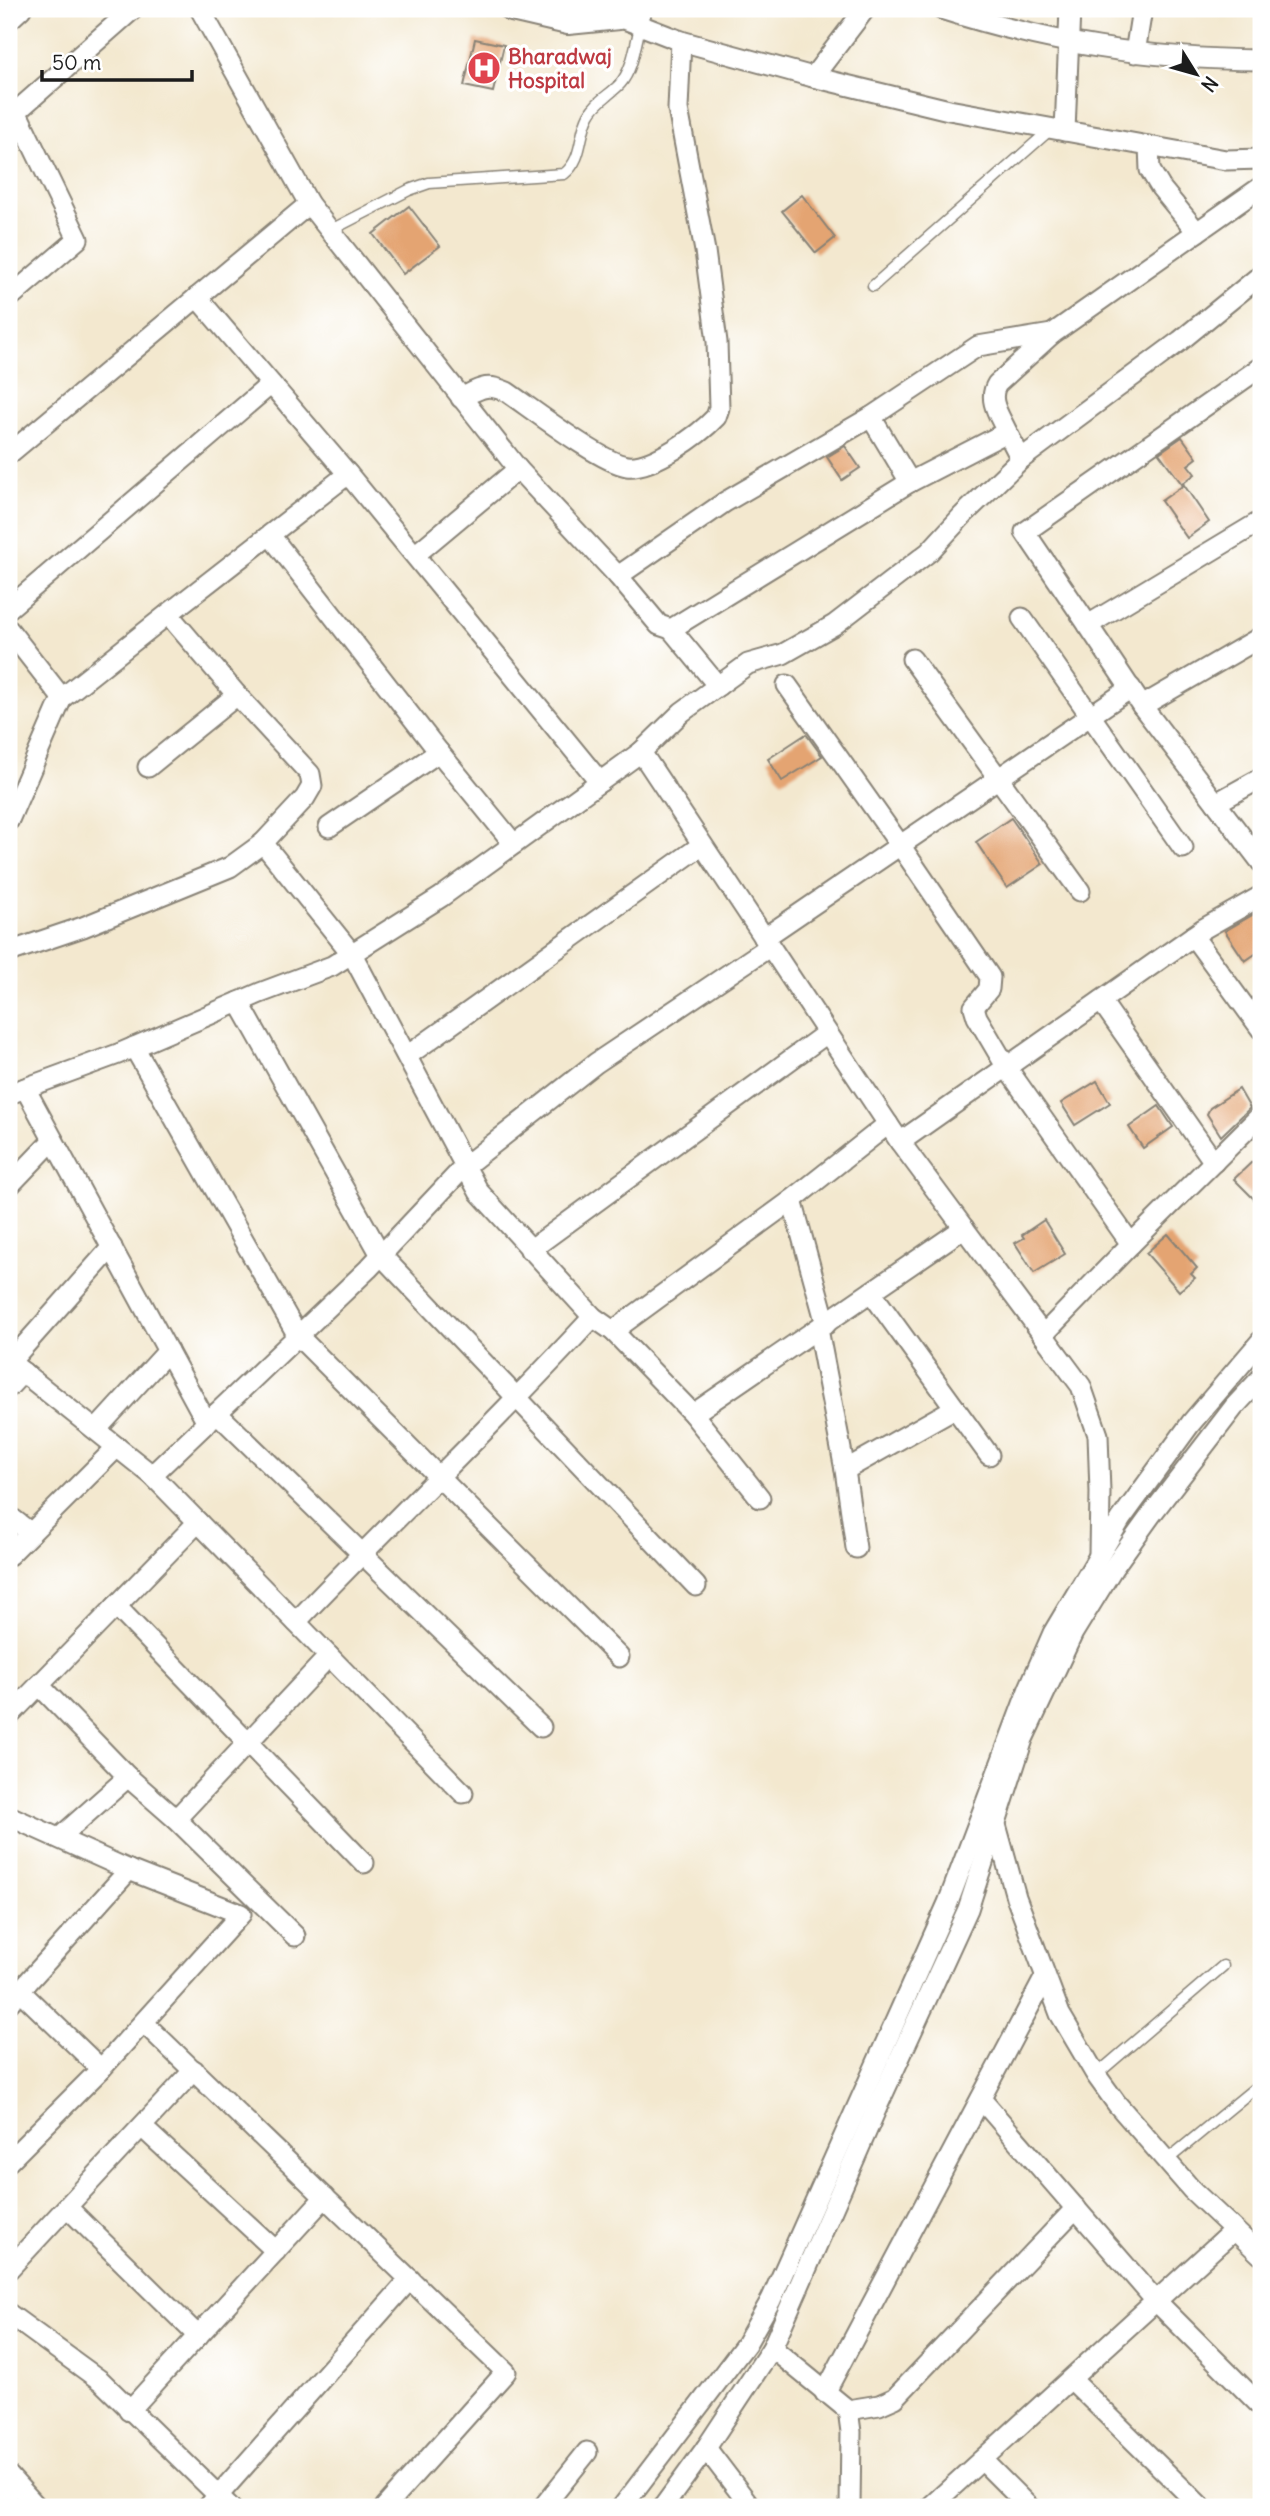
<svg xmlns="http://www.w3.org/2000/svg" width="1270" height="2516" viewBox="0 0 1270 2516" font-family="Delius,sans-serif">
	<rect width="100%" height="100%" fill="#fff"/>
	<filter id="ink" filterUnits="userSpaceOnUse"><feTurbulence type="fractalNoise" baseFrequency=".0143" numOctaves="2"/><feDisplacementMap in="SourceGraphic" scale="14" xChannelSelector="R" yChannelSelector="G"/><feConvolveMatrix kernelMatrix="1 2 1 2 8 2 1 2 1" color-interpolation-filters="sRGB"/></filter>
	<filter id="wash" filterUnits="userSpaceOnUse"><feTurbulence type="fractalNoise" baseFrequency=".00686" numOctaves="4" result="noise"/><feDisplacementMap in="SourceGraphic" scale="28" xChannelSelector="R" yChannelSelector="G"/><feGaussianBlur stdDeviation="1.57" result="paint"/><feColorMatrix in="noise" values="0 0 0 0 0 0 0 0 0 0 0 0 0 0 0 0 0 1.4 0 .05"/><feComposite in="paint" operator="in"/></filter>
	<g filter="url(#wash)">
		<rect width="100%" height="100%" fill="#f3e8cf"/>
		<g id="blocks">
			<g fill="#e4a472">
				<path d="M 475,39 L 504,45 L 493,92 L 464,86 Z"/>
				<path d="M 802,195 L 835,238 L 816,253 L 782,211 Z"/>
				<path d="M 409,206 L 440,246 L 403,274 L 373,234 Z"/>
				<path d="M 1182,437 L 1197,458 L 1188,465 L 1195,474 L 1182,484 L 1159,453 Z"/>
				<path d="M 845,446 L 860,468 L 842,480 L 827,457 Z"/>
				<path d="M 1184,485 L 1209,522 L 1187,538 L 1161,501 Z"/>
				<path d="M 806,734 L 822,756 L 782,781 L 768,759 Z"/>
				<path d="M 1011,818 L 1043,864 L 1007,888 L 976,842 Z"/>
				<path d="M 1261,910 L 1261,950 L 1245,961 L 1225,931 Z"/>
				<path d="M 1097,1081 L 1110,1103 L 1075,1125 L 1061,1103 Z"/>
				<path d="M 1239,1089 L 1250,1108 L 1221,1136 L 1207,1114 L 1210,1108 Z"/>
				<path d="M 1159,1106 L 1173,1127 L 1143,1148 L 1129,1127 Z"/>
				<path d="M 1252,1162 L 1261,1171 L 1261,1206 L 1234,1179 Z"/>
				<path d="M 1044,1220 L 1065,1254 L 1034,1273 L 1015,1243 L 1024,1238 L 1022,1235 Z"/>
				<path d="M 1168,1234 L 1197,1268 L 1191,1274 L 1195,1278 L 1179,1291 L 1146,1253 Z"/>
			</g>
		</g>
	</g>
	<g filter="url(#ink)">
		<use href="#blocks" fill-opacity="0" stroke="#888276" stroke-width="2"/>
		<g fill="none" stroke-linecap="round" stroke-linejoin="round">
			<defs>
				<g id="service">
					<path d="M 329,231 L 409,190 L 429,183 L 564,174 C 584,158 578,135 589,115 C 596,101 610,95 620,84 C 633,69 635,46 640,27"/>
					<path d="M 873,286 L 1051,129"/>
					<path d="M 1096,2075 L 1223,1966"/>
					<path d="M 1166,2161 L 1261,2083"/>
				</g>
				<g id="minor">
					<path d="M 200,9 L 309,204 L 518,469 L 618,576"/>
					<path d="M 941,9 C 1050,44 1147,59 1261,60"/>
					<path d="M 619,17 L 681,41 L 813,77 L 949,110 L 1226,160 L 1261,159"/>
					<path d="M 9,20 L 21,9"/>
					<path d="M 1135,53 L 1142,9"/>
					<path d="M 813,77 L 865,9"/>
					<path d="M 9,118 L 133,9"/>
					<path d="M 1065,131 L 1070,9"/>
					<path d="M 1149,146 L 1150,170 L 1161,188 L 1197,232"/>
					<path d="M 197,297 L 348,474 L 600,782"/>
					<path d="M 9,298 L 78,239 L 16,111"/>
					<path d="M 461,398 C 481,388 486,383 507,392 C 532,409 602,463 627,466 C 652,469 699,435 716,417 L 719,408 L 717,342 L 705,251 L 678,109 L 681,41"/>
					<path d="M 871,417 L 910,482"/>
					<path d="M 1007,432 C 1000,416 987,400 997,384 L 1052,334"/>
					<path d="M 9,454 L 309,204"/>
					<path d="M 1021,459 L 1007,432 L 910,482 L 671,629 L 659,625 L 618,576 L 725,502 L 871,417 L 978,346 L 1052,334 L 1261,187"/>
					<path d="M 1261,521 L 1088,625 L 1142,706 L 1261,862"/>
					<path d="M 270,535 L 439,752"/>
					<path d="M 415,555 L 518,469"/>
					<path d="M 9,608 L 271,384"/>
					<path d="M 1022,618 L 1183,848"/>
					<path d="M 1088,625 L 1025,532 L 1261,367"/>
					<path d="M 671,629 L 718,686"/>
					<path d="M 9,630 L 62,698"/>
					<path d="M 912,659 L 1080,891"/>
					<path d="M 787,685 L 900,845 L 990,977 L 989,989 L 974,1007 L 977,1017 L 1007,1068 L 1131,1244 L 1261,1115"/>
					<path d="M 1142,706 L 1261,637"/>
					<path d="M 641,752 L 682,712 L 748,664 L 783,654 L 834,625 L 929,552 L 963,515 L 1021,459 L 1180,341 L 1261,275"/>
					<path d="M 148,767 L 237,695"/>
					<path d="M 1216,803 L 1261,778"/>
					<path d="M 9,820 L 62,698 L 168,614"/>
					<path d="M 329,827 L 439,752 L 514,844"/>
					<path d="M 263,843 L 352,954 L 465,1166 L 368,1269 L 152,1475 L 463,1793"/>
					<path d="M 1193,936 L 1261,1029"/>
					<path d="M 764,938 L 1131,688"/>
					<path d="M 769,947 L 596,1063 L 465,1166 L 479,1192 L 593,1317 L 613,1331 L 693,1414 L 964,1228"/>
					<path d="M 9,952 L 83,927 L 230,867 L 263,843 L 305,798 L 312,786 L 310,774 L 237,695 L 168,614 L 348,474"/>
					<path d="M 1101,1001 L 1214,1162"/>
					<path d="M 239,1002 L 381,1255 L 696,1586"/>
					<path d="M 134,1047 L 298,1336 L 619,1657"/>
					<path d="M 407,1056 L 702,845"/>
					<path d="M 25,1088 L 207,1423"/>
					<path d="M 9,1094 L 118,1054 L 260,993 L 332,966 L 441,897 L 641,752 L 900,1142 L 1203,929 L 1261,896"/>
					<path d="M 900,1142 L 1081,1386 L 1098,1435 L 1100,1492 L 1099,1554"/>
					<path d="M 9,1186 L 53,1140"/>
					<path d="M 792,1200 L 826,1324"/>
					<path d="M 112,1247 L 10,1362 L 152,1475"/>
					<path d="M 530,1250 L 827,1033"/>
					<path d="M 871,1292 L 989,1455"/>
					<path d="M 818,1329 L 845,1470 L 856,1548"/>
					<path d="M 613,1331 L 792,1200 L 888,1124"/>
					<path d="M 1043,1335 L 1131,1244"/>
					<path d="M 9,1387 L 23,1372"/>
					<path d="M 217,1413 L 541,1727"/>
					<path d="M 693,1414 L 760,1498"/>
					<path d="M 96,1430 L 168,1351"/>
					<path d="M 845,1470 L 955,1408"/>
					<path d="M 9,1516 L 31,1533"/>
					<path d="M 9,1555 L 117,1447"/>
					<path d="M 116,1606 L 364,1863"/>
					<path d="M 296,1622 C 394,1519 497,1422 593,1317"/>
					<path d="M 39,1685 L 128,1777"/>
					<path d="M 9,1716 L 198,1522"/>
					<path d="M 9,1816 L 129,1870 L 241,1914 L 101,2069 L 9,2161"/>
					<path d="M 176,1819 L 329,1656"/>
					<path d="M 995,1821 L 1016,1897 L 1060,2014 L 1096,2075 L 1117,2104 L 1192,2190 L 1261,2255"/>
					<path d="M 59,1838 L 128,1777 L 176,1819 L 295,1936"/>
					<path d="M 20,1991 L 101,2069"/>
					<path d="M 9,2003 L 129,1870"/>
					<path d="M 144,2023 L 506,2372 L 385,2507"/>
					<path d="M 981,2099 L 1156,2301 L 1261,2406"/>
					<path d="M 142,2127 L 276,2251"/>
					<path d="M 67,2207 L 198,2336"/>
					<path d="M 9,2269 L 194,2070"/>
					<path d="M 9,2314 L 101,2381 L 230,2507"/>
					<path d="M 772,2348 L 848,2410 L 851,2432 L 850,2507"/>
					<path d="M 1072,2380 L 1201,2507"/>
					<path d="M 825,2393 L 1045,1977"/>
					<path d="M 848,2410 L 879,2405 L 895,2398 L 1076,2208"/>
					<path d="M 129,2411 L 325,2197"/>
					<path d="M 706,2448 L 751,2507"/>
					<path d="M 982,2460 L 1029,2507"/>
					<path d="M 9,2476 L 37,2507"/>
					<path d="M 208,2507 L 410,2279"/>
					<path d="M 543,2507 L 587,2452"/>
					<path d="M 622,2507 L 746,2344 L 771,2300 L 948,1903 L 1029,1688 L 1053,1633 L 1121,1519 L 1191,1423 L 1261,1341"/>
					<path d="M 663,2507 L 706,2448 L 772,2348 L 878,2105 L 968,1909 L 1023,1739 L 1073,1633 L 1113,1568 L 1151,1515 L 1234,1407 L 1261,1378"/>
					<path d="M 930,2507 L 1234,2230"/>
				</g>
				<path id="tertiary" d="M 512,9 L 568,22 L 619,17 L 640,9"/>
			</defs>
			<use href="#service" stroke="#888276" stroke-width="13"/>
			<use href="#minor" stroke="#888276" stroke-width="23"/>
			<use href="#tertiary" stroke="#888276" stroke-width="28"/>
			<use href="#service" stroke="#fff" stroke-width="10"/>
			<use href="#minor" stroke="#fff" stroke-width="19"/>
			<use href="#tertiary" stroke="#fff" stroke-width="24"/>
		</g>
	</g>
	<defs>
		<symbol id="hospital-disc" viewBox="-11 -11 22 22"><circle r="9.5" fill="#e0444e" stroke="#fff"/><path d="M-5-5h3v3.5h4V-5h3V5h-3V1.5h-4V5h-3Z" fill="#fff"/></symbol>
	</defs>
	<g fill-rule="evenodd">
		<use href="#hospital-disc" x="465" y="49" width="38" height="38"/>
	</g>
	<g text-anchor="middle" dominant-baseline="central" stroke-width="7" stroke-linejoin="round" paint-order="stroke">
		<g font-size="21" font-weight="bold" fill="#be3a42" stroke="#fff" text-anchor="start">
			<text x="508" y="56">Bharadwaj<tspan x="508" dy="24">Hospital</tspan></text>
		</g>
	</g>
	<rect width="1270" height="2516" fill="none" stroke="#fff" stroke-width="35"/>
	<g transform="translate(1196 74) rotate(127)" stroke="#ffffff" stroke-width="5" paint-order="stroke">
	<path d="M0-5L12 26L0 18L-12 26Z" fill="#1c1c1c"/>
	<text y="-10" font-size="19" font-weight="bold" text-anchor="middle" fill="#1c1c1c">N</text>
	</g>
	<path d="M42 70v10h150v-10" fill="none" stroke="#1c1c1c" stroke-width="3.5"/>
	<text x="52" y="70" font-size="21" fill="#1c1c1c" stroke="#ffffff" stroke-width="5" paint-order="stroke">50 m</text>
</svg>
